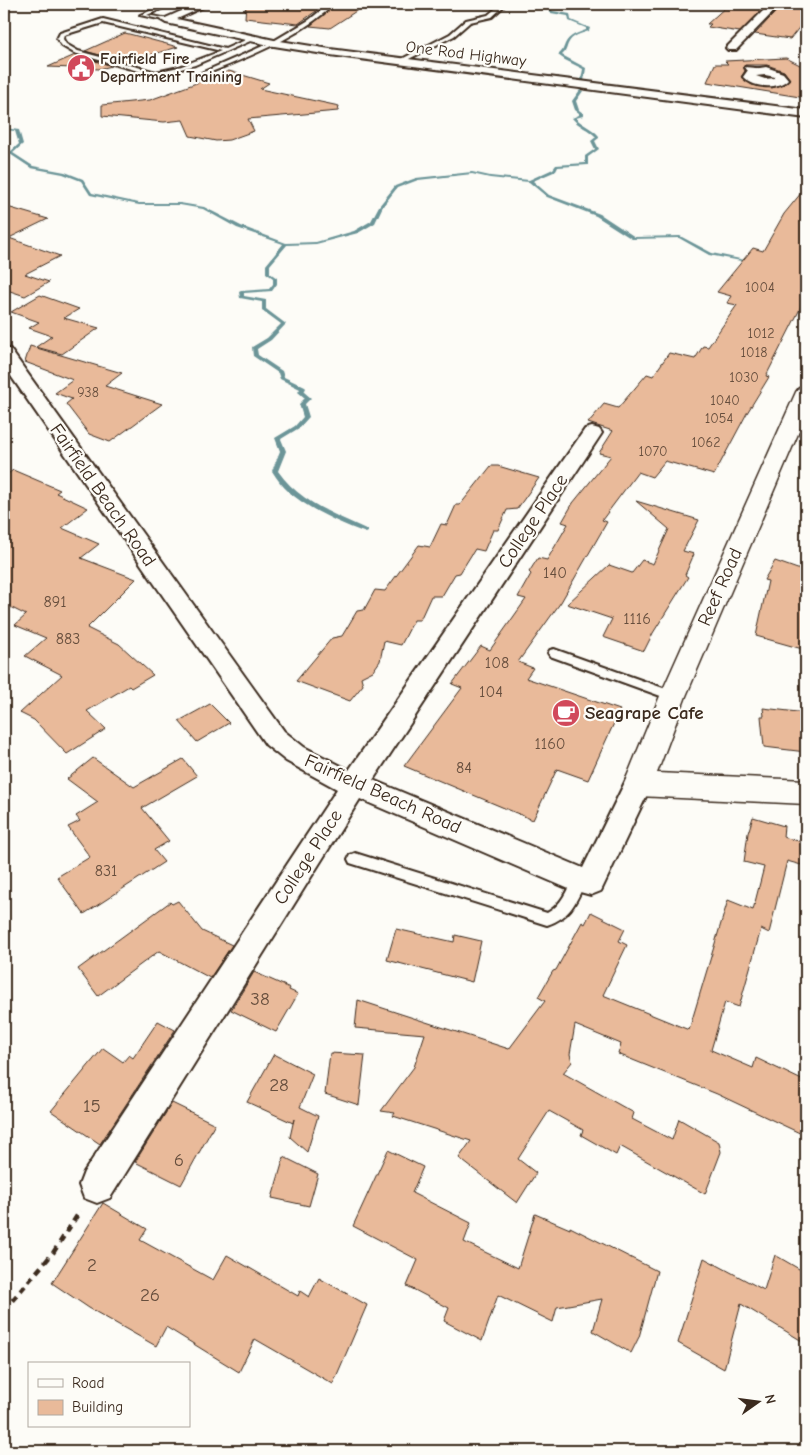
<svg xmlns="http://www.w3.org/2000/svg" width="810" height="1455" viewBox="0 0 810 1455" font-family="'Comic Neue',sans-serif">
	<rect width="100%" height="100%" fill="#fdfcf7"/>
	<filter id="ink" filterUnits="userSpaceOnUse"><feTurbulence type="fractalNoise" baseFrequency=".02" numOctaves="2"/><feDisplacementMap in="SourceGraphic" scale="10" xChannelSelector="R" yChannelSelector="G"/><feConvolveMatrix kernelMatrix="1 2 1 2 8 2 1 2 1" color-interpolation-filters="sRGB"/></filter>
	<g filter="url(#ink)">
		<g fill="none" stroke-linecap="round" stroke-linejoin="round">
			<g fill="#6c9598" fill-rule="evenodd">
				<path d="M 551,4 L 553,4 L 551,9 L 553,11 L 570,14 L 571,20 L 590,28 L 589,31 C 581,34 572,35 568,44 C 566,49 566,52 562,55 L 586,68 L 584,81 L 581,80 L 583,69 L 565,60 L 558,55 C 563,51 563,49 565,44 C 569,35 578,33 586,30 L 586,28 L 569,21 L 568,16 L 551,13 L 549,9 Z"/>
				<path d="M 580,90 L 583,91 L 576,101 L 579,110 L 583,113 L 583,116 L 576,118 C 583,126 593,128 599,136 L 599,138 L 595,141 L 599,149 L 588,157 L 588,165 L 558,167 L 556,171 L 533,181 L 549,195 L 600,214 L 635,237 L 680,236 L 712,253 L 754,262 L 752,263 L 709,255 L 679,238 L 632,239 L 596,216 L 547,197 L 529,182 L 490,178 L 472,174 L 418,180 L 397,188 L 383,206 L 375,223 L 358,233 L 316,244 L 287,245 L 270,265 L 270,273 L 277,278 L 277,284 L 272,291 L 244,293 L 244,296 L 266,300 L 266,309 L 286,324 L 271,340 L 257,349 L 258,355 L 282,371 L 284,377 L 305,387 L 306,388 L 304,392 L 311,398 L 305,404 L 309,417 L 308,418 L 299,428 L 281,439 L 286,451 L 278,471 C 299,502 336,515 368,530 L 368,532 L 366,533 C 343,525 308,509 289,492 C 282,486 277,479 272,471 L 280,451 L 275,438 L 295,426 L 303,417 L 299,404 L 305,398 L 298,392 L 300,389 L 280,379 L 278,373 L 253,356 L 252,347 L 267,338 L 281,324 L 262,310 L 262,302 L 240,298 L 239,292 L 241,291 L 269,289 L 273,284 L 273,278 L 266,273 L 266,265 L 283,244 L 237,228 L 203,209 L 180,205 L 139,205 L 90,195 L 81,181 L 63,174 L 31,168 L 10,154 L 10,152 L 19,144 L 15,131 L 4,130 L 4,128 L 19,130 L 23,144 L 13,153 L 33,166 L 65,172 L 83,179 L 92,193 L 139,203 L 180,203 L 204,207 L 241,226 L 286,243 L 316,242 L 354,231 L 371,221 L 379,206 L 395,186 L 416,178 L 472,172 L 490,176 L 529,180 L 553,169 L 556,165 L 585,163 L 585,156 L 595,149 L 591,141 L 596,137 C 589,129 579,127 572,118 L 579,115 L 579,113 L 575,110 L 572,101 Z"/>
			</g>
		</g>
		<g fill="#e9ba9a" stroke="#3b2a1e" fill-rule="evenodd">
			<path d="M 246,4 L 326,4 L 298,24 L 245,18 Z"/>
			<path d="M 336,4 L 367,4 L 330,28 L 310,26 Z"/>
			<path d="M 729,4 L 768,4 L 740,32 L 708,27 L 711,24 L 707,24 Z"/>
			<path d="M 783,4 L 806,4 L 806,19 L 790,39 L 755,34 Z"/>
			<path d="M 125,33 L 133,35 L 178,47 L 126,62 L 85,51 Z"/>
			<path d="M 75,55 L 112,66 L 99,69 L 48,67 Z"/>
			<path d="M 786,58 L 806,68 L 806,98 L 707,82 L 715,64 L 728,64 L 725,61 ZM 745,65 L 767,65 L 784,71 L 790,79 L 784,84 L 772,88 L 752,85 L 741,77 L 745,71 L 743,67 Z"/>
			<path d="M 229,71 L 269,83 L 260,89 L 339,106 L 338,111 L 248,119 L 254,131 L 229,140 L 216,141 L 190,136 L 183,120 L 164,122 L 102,116 L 102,105 L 150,100 Z"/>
			<path d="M 806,187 L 806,285 L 800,309 L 766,376 L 769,377 L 747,413 L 714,475 L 665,461 L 652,477 L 638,472 L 602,520 L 607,522 L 561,602 L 518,662 L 533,668 L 526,678 L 620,710 L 588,780 L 557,769 L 533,820 L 404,766 L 462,688 L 452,684 L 481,646 L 490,650 L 526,599 L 518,597 L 531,574 L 529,572 L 538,558 L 547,560 L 568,524 L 562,522 L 573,503 L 611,456 L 599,453 L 613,431 L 588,423 L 604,404 L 618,408 L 647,374 L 653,376 L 669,353 L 695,359 L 703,346 L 708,347 L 737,305 L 727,303 L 731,296 L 717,292 L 753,248 L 763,251 L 784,214 Z"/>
			<path d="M 4,206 L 48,219 L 9,238 L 60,256 L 25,274 L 49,282 L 25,296 L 4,289 Z"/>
			<path d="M 40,295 L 79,309 L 64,318 L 99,328 L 62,354 L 36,347 L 52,336 L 29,328 L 39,322 L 11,312 Z"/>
			<path d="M 30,346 L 122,373 L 105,386 L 162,404 L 110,442 L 89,434 L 66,404 L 72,399 L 55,393 L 73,380 L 25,362 Z"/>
			<path d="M 491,466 L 498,466 L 539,478 L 517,509 L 507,510 L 498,530 L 493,530 L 484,551 L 475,549 L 460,573 L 455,574 L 442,596 L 431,596 L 420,620 L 414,620 L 401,645 L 384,641 L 380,661 L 373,671 L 361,677 L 363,685 L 350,701 L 296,681 L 332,638 L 342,636 L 357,611 L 364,610 L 375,590 L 385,591 L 419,545 L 430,547 L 441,524 L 447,525 L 456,505 L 460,505 Z"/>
			<path d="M 13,470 L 60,490 L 56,493 L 88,508 L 62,528 L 99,544 L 81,558 L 136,579 L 87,628 L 119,644 L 153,675 L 131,688 L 129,686 L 87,711 L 106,729 L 67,754 L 34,720 L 20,713 L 62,675 L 25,656 L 46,638 L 15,625 L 26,615 L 4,604 L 4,477 Z"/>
			<path d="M 636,501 L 699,520 L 683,551 L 694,554 L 685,575 L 688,577 L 653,633 L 644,651 L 603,637 L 612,619 L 567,604 L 609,565 L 632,573 L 642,560 L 653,564 L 669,529 Z"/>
			<path d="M 775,561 L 806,572 L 806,650 L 756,636 L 768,581 L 764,580 Z"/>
			<path d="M 210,704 L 229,723 L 197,742 L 179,721 Z"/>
			<path d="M 763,708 L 806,713 L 806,752 L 764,747 L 761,716 L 764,716 Z"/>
			<path d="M 93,758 L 134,787 L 183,759 L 197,776 L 142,808 L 169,841 L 154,850 L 164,862 L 84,914 L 57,877 L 90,857 L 68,827 L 80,821 L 76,816 L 98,802 L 67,779 Z"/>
			<path d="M 753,817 L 784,826 L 783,837 L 806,843 L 805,866 L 787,861 L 769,933 L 761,929 L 739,1007 L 725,1002 L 711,1050 L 753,1068 L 756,1058 L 806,1082 L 806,1136 L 717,1094 L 618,1054 L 621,1044 L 575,1025 L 570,1054 L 572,1062 L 563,1073 L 634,1113 L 632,1119 L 672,1140 L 679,1119 L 719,1142 L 721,1152 L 705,1194 L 620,1146 L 616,1155 L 581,1135 L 583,1130 L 549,1111 L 518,1159 L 536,1173 L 517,1203 L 459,1158 L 471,1141 L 393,1116 L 395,1113 L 381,1111 L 414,1067 L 425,1034 L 355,1028 L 358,1000 L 509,1049 L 545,1001 L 538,997 L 553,971 L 556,970 L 582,922 L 585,924 L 591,912 L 625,929 L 619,941 L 627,945 L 603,995 L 689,1030 L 728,900 L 753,910 L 764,867 L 744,862 L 748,833 Z"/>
			<path d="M 178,901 L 202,931 L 232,945 L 210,978 L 159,951 L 98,996 L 78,969 L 170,902 L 172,904 Z"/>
			<path d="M 396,929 L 454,942 L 455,935 L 481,941 L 472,982 L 387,960 Z"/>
			<path d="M 254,972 L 290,988 L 289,990 L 298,994 L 276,1032 L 231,1010 Z"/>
			<path d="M 158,1021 L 175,1030 L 100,1144 L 51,1111 L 103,1048 L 123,1062 L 129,1055 L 133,1058 Z"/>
			<path d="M 330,1053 L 365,1055 L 359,1105 L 325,1094 Z"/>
			<path d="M 274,1054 L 313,1074 L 300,1107 L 318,1116 L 307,1152 L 290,1137 L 294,1119 L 293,1123 L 247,1102 Z"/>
			<path d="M 172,1103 L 215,1124 L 181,1185 L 135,1162 Z"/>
			<path d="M 388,1150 L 423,1167 L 412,1193 L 471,1223 L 464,1242 L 518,1268 L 535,1214 L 570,1229 L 570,1227 L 657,1271 L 639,1337 L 631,1353 L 593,1331 L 602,1299 L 557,1307 L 553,1322 L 498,1295 L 482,1341 L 444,1321 L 449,1308 L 407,1286 L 418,1260 L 353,1226 Z"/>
			<path d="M 284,1157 L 318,1174 L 309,1206 L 272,1198 Z"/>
			<path d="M 103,1203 L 147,1229 L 140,1240 L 213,1280 L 227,1255 L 298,1296 L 300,1291 L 309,1297 L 319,1278 L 367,1305 L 333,1384 L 255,1339 L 239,1372 L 166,1327 L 156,1346 L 89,1308 L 52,1283 Z"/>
			<path d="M 775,1255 L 806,1273 L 806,1325 L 802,1341 L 741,1304 L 724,1369 L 678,1343 L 704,1258 L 764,1290 Z"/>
		</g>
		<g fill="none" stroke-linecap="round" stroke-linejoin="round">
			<defs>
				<g id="service">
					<path d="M 167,4 L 173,4 L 147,15 L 168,19 L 168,21 L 140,15 Z"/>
					<path d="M 329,4 L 334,4 C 297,40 244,58 197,78 L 192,77 L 272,42 L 309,20 Z"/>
					<path d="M 501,4 L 506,4 L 492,17 L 470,22 L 454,36 L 401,63 L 396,62 L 450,34 L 466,20 L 488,15 Z"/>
					<path d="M 103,19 L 225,49 L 250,38 L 255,39 L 195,65 L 156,76 L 74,53 L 62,46 L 57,39 L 60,33 ZM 103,23 L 221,51 L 179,67 L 156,72 L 78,51 L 66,44 L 63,39 L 64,35 Z"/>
					<path d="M 745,67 L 766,69 L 769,71 L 766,73 L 747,70 Z"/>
					<path d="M 554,649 L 677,693 L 679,696 L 677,699 L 669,699 L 550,656 L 548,653 L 550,650 Z"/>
					<path d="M 355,853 L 547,913 C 562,905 567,890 574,876 L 579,874 L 584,876 L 586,880 C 576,902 571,917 547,925 L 350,863 L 348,859 L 350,855 Z"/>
				</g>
				<g id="minor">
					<path d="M 197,4 L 210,4 L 177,19 L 274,40 L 330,49 L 806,110 L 806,118 L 330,55 L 274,46 L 166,23 L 161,20 Z"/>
					<path d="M 770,4 L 781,4 L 736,50 L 728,50 L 726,48 Z"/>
					<path d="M 766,67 L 783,73 L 788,79 C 778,90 753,88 743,77 L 748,70 ZM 765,75 L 775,77 L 775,78 L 765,79 L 756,76 Z"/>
					<path d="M 4,348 L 10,349 L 284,731 L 304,747 L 349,770 L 585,429 L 592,427 L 599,429 L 602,433 L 373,780 L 583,868 L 628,776 L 638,773 L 648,776 L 652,784 L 601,891 L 591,895 L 569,889 L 360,799 L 110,1198 L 97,1203 L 84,1198 L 79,1185 L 84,1172 L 337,789 L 286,761 L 266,745 L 4,366 Z"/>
				</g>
				<path id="tertiary" d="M 806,386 L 806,415 L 686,696 L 657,773 L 806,780 L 806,804 L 638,796 L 628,792 L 624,784 L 660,696 L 796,392 L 799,388 Z"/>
			</defs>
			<use href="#service" stroke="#3b2a1e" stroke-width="4"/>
			<use href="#minor" stroke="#3b2a1e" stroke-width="4"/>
			<use href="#tertiary" stroke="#3b2a1e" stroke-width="3"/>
			<path stroke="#3b2a1e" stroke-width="4.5" stroke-dasharray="7 5.5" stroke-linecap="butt" d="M 4,1310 L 53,1253 L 80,1211"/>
			<use href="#service" fill="#fdfcf7" fill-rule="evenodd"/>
			<use href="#minor" fill="#fdfcf7" fill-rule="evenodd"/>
			<use href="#tertiary" fill="#fdfcf7" fill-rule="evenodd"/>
		</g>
	</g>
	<defs>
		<symbol id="civic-disc" viewBox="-11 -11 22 22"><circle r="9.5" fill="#d1495b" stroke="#fdfcf7"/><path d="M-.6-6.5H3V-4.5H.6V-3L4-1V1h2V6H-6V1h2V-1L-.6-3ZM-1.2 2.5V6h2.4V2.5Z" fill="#fff"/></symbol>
		<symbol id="cafe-disc" viewBox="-11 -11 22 22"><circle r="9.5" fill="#d1495b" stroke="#fdfcf7"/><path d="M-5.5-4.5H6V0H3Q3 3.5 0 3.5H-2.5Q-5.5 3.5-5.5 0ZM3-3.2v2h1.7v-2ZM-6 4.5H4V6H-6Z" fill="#fff"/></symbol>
	</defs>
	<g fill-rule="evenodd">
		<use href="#civic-disc" x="65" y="52" width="32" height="32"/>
		<use href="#cafe-disc" x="550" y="697" width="32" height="32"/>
	</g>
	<g text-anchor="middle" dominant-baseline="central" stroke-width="4.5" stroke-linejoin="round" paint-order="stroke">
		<g font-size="14" fill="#664e3d">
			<text x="760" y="287">1004</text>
			<text x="761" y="333">1012</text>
			<text x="754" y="352">1018</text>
			<text x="744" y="377">1030</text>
			<text x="88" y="392">938</text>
			<text x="725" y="400">1040</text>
			<text x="719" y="418">1054</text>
			<text x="706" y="442">1062</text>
			<text x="653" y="451">1070</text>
		</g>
		<g font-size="16" fill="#3b2a1e" stroke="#fdfcf7">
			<text transform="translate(466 54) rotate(7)">One Rod Highway</text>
		</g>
		<g font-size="16" font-weight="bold" fill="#3b2a1e" stroke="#fdfcf7" text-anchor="start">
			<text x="100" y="59">Fairfield Fire<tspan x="100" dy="18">Department Training</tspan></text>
		</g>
		<g font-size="16" fill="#664e3d">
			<text x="555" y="573">140</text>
			<text x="55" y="602">891</text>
			<text x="637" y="619">1116</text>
			<text x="68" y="639">883</text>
			<text x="497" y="663">108</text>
			<text x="491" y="692">104</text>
			<text x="550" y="744">1160</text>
			<text x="464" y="768">84</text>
			<text x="106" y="871">831</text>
		</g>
		<g font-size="19" fill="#3b2a1e" stroke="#fdfcf7">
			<text transform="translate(103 495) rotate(55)">Fairfield Beach Road</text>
			<text transform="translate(533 521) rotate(-56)">College Place</text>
			<text transform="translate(720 587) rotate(-66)">Reef Road</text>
			<text transform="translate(383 794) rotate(24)">Fairfield Beach Road</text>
			<text transform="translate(308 857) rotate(-57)">College Place</text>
		</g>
		<g font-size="19" font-weight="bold" fill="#3b2a1e" stroke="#fdfcf7" text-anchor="start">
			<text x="585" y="713">Seagrape Cafe</text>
		</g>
		<g font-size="19" fill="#664e3d">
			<text x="260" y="999">38</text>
			<text x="279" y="1085">28</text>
			<text x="92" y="1106">15</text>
			<text x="179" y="1160">6</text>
			<text x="92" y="1265">2</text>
			<text x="150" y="1295">26</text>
		</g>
	</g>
	<rect width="810" height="1455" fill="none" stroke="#fdfcf7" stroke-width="20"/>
	<rect x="10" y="10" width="790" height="1435" fill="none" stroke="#3b2a1e" stroke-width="2" filter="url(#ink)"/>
	<rect x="28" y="1362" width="162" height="65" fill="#fdfcf7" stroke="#afa8a0"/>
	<rect x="38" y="1379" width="25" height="8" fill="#fdfcf7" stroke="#afa8a0"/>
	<text x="72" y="1388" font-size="15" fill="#3b2a1e">Road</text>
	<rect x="38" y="1400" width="25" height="15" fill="#e9ba9a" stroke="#afa8a0"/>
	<text x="72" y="1412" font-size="15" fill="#3b2a1e">Building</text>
	<g transform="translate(758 1402) rotate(76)" stroke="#fdfcf7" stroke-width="4" paint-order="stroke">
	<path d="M0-4L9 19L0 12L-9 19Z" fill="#3b2a1e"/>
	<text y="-8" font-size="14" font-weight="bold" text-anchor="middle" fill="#3b2a1e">N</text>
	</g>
</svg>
